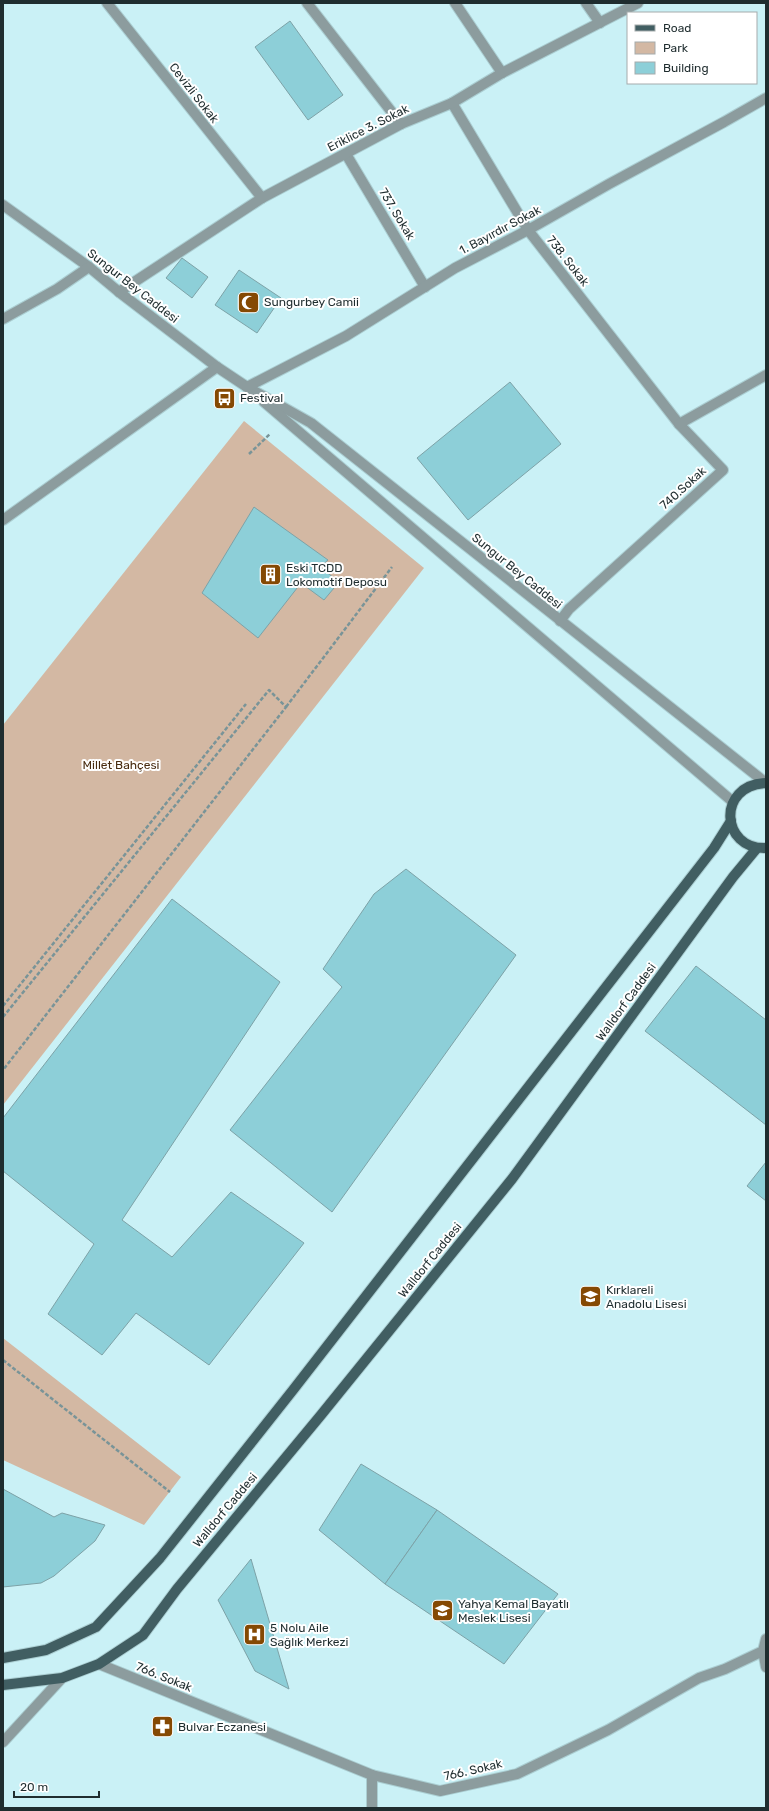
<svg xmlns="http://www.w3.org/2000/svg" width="769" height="1811" viewBox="0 0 769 1811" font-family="Rubik,sans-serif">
	<rect width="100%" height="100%" fill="#caf1f6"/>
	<g fill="#d3b8a3">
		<path d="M 244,421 L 424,568 L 3,1105 L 3,725 Z"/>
		<path d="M 3,1338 L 181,1477 L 144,1525 L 3,1460 Z"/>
	</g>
	<g fill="#8dcfd8" stroke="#7da2a7">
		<path d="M 290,21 L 343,95 L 308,120 L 255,47 Z"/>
		<path d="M 182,258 L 208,277 L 192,298 L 166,278 Z"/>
		<path d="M 239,270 L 281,298 L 257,333 L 215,305 Z"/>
		<path d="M 510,382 L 561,444 L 468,520 L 417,458 Z"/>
		<path d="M 254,507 L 328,560 L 320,567 L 339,582 L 324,600 L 301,583 L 258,638 L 202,593 Z"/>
		<path d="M 406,869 L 516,955 L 332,1212 L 230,1130 L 342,987 L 323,969 L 374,894 Z"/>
		<path d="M 172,899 L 280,982 L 122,1220 L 172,1257 L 231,1192 L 304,1243 L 209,1365 L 136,1313 L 102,1355 L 48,1314 L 94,1244 L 3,1171 L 3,1118 Z"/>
		<path d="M 696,966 L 766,1020 L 766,1125 L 645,1031 Z"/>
		<path d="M 766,1162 L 766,1201 L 747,1186 Z"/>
		<path d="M 361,1464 L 437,1510 L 385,1584 L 319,1530 Z"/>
		<path d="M 3,1489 L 54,1517 L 62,1513 L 105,1525 L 95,1541 L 54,1576 L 41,1583 L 3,1587 Z"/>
		<path d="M 437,1510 L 558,1594 L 504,1664 L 385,1584 Z"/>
		<path d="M 251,1559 L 289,1689 L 255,1671 L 218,1600 Z"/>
	</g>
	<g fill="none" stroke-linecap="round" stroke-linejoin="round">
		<defs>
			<g id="minor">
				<path d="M 107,3 L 262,198"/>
				<path d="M 307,3 L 401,124"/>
				<path d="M 455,3 L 502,73"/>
				<path d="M 586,3 L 600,23"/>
				<path d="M 452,103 L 528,230 L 679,424 L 723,470 L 569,609 L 560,621"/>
				<path d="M 346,154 L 425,287"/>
				<path d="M 3,205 L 89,267 L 119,292 L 217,367 L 247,387 L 311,423 L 766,783"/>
				<path d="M 119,292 L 262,198 L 401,124 L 452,103 L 502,73 L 638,3"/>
				<path d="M 3,319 L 57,289 L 89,267"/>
				<path d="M 247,387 L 346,336 L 455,268 L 528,230 L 609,184 L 724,122 L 766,98"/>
				<path d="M 264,402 L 732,801"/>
				<path d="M 679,424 L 766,375"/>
				<path d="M 3,520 L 217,367"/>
				<path d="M 763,1651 L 766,1667"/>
				<path d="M 99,1664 L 372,1775 L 440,1791 L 517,1774 L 608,1730 L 699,1678 L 725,1669 L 763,1651 L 766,1639"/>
				<path d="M 3,1742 L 62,1678"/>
				<path d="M 372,1808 L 372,1775"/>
			</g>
			<g id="major">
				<path d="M 766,783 C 716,785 721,850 766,848"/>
				<path d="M 3,1658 L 46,1650 L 96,1627 L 160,1558 L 293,1390 L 714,848 L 731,821"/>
				<path d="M 3,1685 L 62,1678 L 99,1664 L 143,1635 L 177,1589 L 321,1415 L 512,1179 L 733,877 L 757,848"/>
			</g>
		</defs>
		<use href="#minor" stroke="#abced2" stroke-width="12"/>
		<use href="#major" stroke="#abced2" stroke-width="12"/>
		<g stroke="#799498" stroke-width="2.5" stroke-dasharray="4 2" stroke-linecap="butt">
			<path d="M 249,454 L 270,434"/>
			<path d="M 286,707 L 392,567"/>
			<path d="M 3,1006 L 246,704"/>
			<path d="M 3,1017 L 269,690 L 286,707 L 3,1070"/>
			<path d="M 3,1360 L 170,1492"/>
		</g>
		<use href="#minor" stroke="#8c9c9e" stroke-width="10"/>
		<use href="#major" stroke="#415e62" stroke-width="10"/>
	</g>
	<defs>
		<symbol id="mosque-square" viewBox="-11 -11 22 22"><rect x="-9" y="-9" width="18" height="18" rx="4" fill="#854903" stroke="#fff"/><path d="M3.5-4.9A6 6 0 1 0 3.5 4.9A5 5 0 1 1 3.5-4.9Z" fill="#fff"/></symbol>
		<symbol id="bus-square" viewBox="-11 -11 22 22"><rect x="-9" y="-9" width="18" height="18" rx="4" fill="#854903" stroke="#fff"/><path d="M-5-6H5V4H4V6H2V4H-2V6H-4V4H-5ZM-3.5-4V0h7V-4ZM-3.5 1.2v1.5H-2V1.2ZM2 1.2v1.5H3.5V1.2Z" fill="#fff"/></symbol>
		<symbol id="building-square" viewBox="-11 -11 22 22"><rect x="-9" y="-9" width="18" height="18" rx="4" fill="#854903" stroke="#fff"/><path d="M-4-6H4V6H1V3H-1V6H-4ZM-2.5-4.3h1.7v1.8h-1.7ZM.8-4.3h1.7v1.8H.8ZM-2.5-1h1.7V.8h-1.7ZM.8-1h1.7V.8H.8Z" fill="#fff"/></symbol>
		<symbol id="school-square" viewBox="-11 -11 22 22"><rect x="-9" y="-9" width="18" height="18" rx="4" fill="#854903" stroke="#fff"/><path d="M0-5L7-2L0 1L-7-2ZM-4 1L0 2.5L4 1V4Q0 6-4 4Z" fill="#fff"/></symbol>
		<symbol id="hospital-square" viewBox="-11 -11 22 22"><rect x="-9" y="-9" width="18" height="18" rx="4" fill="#854903" stroke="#fff"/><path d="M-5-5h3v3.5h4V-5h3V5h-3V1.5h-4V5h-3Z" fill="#fff"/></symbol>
		<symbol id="pharmacy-square" viewBox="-11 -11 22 22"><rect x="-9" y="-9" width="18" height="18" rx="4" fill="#854903" stroke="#fff"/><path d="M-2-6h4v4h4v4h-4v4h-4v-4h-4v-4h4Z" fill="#fff"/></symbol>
	</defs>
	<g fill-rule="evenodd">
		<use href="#mosque-square" x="236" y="290" width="25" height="25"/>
		<use href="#bus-square" x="212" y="386" width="25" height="25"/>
		<use href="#building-square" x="258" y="562" width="25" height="25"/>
		<use href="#school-square" x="578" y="1284" width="25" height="25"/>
		<use href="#school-square" x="430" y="1598" width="25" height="25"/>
		<use href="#hospital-square" x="242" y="1622" width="25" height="25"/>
		<use href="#pharmacy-square" x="150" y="1714" width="25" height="25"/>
	</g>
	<g text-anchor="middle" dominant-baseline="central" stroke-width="4" stroke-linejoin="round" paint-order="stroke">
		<g font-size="12" fill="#1f2d2f" stroke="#fff">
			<text transform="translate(194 93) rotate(52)">Cevizli Sokak</text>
			<text transform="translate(368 128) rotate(-27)">Eriklice 3. Sokak</text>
			<text transform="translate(397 214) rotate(59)">737. Sokak</text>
			<text transform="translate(500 230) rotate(-28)">1. Bayırdır Sokak</text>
			<text transform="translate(568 261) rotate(52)">738. Sokak</text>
			<text transform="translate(133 286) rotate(38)">Sungur Bey Caddesi</text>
			<text transform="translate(683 488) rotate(-42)">740.Sokak</text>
			<text transform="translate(517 571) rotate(39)">Sungur Bey Caddesi</text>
			<text transform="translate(626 1002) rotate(-54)">Walldorf Caddesi</text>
			<text transform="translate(430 1260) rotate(-51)">Walldorf Caddesi</text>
			<text transform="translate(225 1510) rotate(-50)">Walldorf Caddesi</text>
			<text transform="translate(164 1677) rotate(22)">766. Sokak</text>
			<text transform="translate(473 1770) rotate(-13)">766. Sokak</text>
		</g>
		<g font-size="12" fill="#1f2d2f" stroke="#fff" text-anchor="start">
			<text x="264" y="302">Sungurbey Camii</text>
			<text x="240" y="398">Festival</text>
			<text x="286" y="568">Eski TCDD<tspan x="286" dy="14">Lokomotif Deposu</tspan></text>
			<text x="606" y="1290">Kırklareli<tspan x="606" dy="14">Anadolu Lisesi</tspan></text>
			<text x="458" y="1604">Yahya Kemal Bayatlı<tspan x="458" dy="14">Meslek Lisesi</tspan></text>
			<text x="270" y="1628">5 Nolu Aile<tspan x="270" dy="14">Sağlık Merkezi</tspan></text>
			<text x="178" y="1727">Bulvar Eczanesi</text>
		</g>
		<g font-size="12" fill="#482b10" stroke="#fff">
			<text x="121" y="765">Millet Bahçesi</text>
		</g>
	</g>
	<rect width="769" height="1811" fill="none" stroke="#1f2d2f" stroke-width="8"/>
	<rect x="627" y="12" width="130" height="72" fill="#ffffff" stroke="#a5abac"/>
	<rect x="635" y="25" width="20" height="6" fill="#415e62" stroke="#a5abac"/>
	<text x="663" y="32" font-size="12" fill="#1f2d2f">Road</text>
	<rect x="635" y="42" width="20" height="12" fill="#d3b8a3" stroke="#a5abac"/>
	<text x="663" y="52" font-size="12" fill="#1f2d2f">Park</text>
	<rect x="635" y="62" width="20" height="12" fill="#8dcfd8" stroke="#a5abac"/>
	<text x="663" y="72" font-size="12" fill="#1f2d2f">Building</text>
	<path d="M14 1791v6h85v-6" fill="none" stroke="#1f2d2f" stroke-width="2"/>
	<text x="20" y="1791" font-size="12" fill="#1f2d2f" stroke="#ffffff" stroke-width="3" paint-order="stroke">20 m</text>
</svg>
